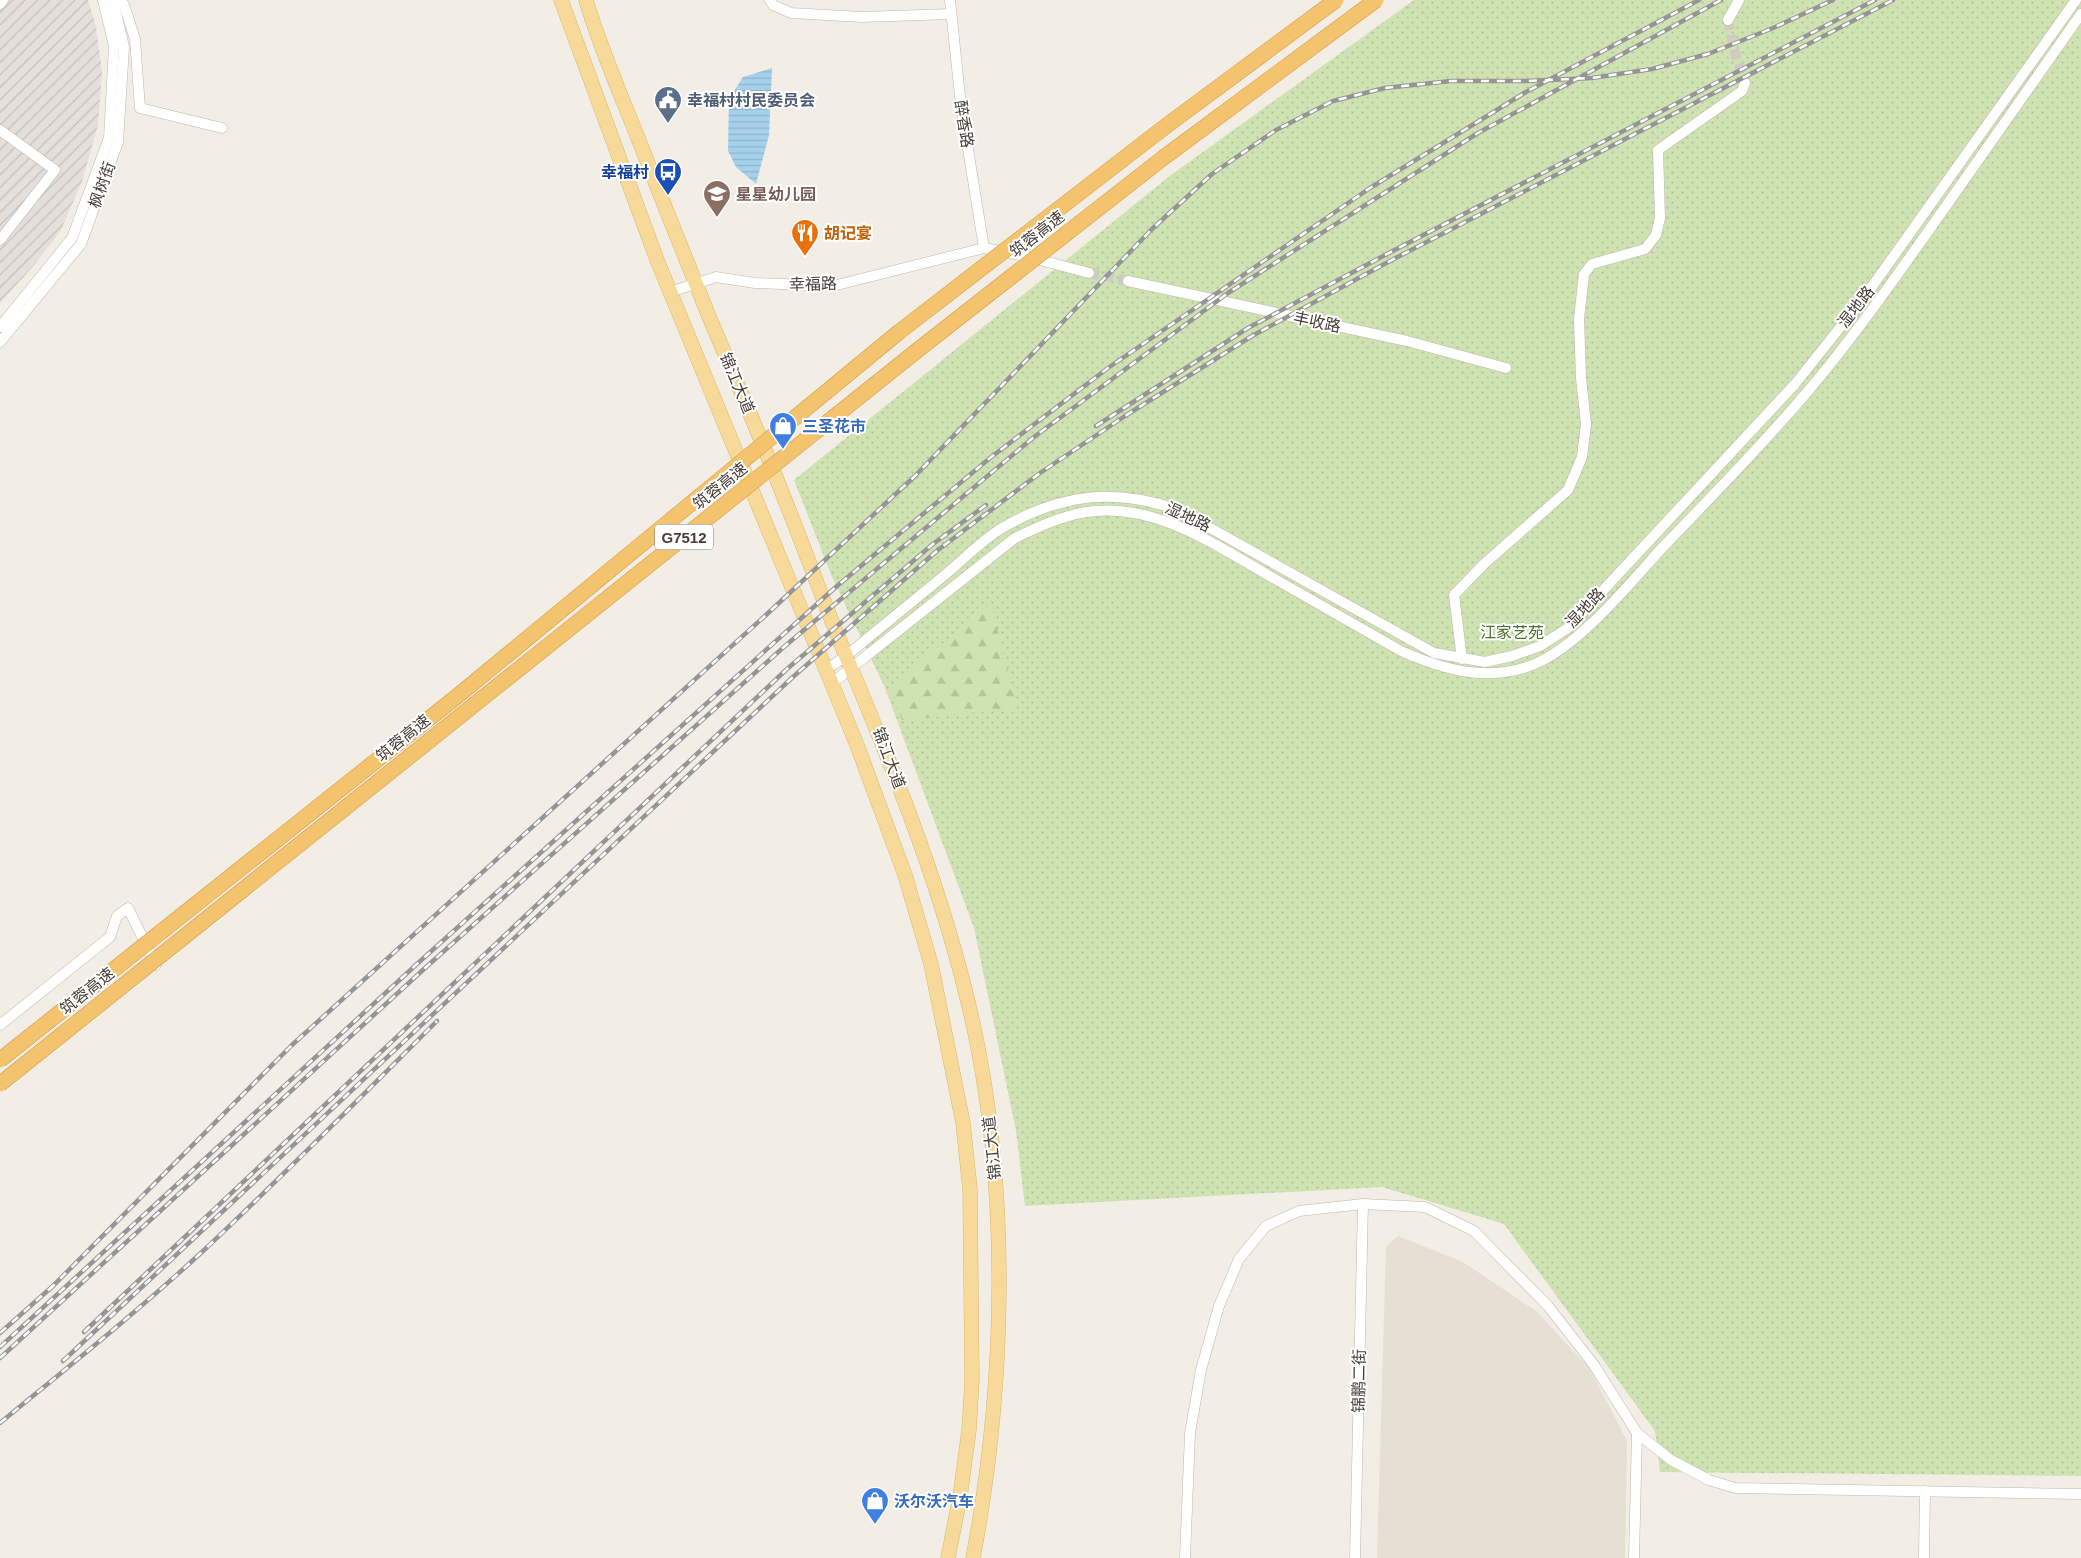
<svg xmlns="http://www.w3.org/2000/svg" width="2081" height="1558" viewBox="0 0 2081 1558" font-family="Helvetica,'Noto Sans SC',sans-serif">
	<defs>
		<pattern id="industrial-furrows" width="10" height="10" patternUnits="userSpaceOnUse" patternTransform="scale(1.25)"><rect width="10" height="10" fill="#e4dfda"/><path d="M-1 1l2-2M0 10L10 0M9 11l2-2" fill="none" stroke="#c5c0bc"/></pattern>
		<pattern id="green-dots" width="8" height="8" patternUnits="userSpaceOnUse" patternTransform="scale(1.25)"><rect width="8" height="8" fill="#cee3b1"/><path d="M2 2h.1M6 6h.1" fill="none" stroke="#b2c499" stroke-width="1.8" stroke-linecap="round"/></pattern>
		<pattern id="forest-firs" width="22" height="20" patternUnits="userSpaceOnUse" patternTransform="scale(1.25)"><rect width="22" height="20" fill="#cee3b1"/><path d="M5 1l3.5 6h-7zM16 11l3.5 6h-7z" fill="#b2c499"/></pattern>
		<pattern id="water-rules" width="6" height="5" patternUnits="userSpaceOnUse" patternTransform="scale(1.25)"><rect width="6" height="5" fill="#a5d1eb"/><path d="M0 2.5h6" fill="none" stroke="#8fb4ca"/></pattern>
	</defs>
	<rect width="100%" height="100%" fill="#f2eee6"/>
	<path fill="#e5dfd4" d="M 1398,1236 L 1463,1262 L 1536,1311 L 1590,1369 L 1627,1441 L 1625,1558 L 1377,1558 L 1386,1247 Z"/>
	<path fill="url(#industrial-furrows)" d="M 0,0 L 88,0 L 96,27 L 102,71 L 98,125 L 82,181 L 61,230 L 36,263 L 0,303 Z"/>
	<path fill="url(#green-dots)" d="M 1414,0 L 2081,0 L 2081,1476 L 1660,1472 L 1655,1431 L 1504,1224 L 1382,1187 L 1025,1206 L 1016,1131 L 974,928 L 885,688 L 832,577 L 794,480 L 1171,175 Z"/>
	<path fill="url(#forest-firs)" d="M 991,604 L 1017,708 L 902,720 L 889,687 Z"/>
	<path fill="url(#water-rules)" d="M 772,68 L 769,135 L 756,184 L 736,167 L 728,151 L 729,99 L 743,77 Z"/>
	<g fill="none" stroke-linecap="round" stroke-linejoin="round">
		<g stroke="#cfcbc3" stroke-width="10" stroke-dasharray="10 5" stroke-linecap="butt">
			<path d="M 1728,20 L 1735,53 L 1745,83"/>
			<path d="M 1089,273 L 1128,281"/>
		</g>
		<defs>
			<g id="minor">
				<path d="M 121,0 L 124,5 L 135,39 L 140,108 L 222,128"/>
				<path d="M 770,0 L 773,5 L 791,13 L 862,17 L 951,14"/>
				<path d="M 950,0 L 961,106 L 984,248"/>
				<path d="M 0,4 L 3,0"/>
				<path d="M 1728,20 L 1739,0"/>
				<path d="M 0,130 L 55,170 L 0,240"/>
				<path d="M 1128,281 L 1407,341 L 1506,368"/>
				<path d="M 670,292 L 716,277 L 755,283 L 833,286 L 984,248 L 1025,256 L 1089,273"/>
				<path d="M 0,327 L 72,238 L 109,138 L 114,46 L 103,0"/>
				<path d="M 0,342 L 81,244 L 118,142 L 124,47 L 113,0"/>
				<path d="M 1462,659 L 1454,595 L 1484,564 L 1568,490 L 1582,457 L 1586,424 L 1581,378 L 1579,319 L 1584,274 L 1592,264 L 1645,249 L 1656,235 L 1660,218 L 1658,150 L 1742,91 L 1745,83"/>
				<path d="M 826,670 L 846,656 C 879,629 913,601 946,574 C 964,559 982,540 1002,528 C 1060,494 1112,488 1176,509 L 1434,653 L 1485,662 L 1512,656 L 1540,646 L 1568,628 L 1795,384 L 1866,295 L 2076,0"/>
				<path d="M 831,684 L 1015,538 C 1037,527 1061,516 1086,512 C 1155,501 1218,547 1275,579 C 1317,603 1359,627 1401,651 C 1444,670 1489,683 1535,664 C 1581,644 1629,584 1663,547 C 1716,492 1770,437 1819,378 C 1864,323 1905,264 1946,206 C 1991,142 2036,78 2081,14"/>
				<path d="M 0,1025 L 110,937 L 117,916 L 128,908 L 156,965"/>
				<path d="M 1185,1558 L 1190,1433 L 1201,1370 L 1219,1306 L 1239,1259 L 1266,1226 L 1299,1211 L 1363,1204 L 1425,1207 L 1474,1231 L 1548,1306 L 1594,1365 L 1637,1433 L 1671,1460 L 1709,1480 L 1735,1488 L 2081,1494"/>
				<path d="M 1355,1558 L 1363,1204"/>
				<path d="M 1634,1558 L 1637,1433"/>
				<path d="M 1924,1558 L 1925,1491"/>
			</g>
			<g id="major">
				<path d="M 561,0 L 657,260 L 857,745 L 905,875 L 931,964 L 963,1123 L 970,1189 L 972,1380 L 969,1430 L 960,1497 L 948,1558"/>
				<path d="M 586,0 C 600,47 620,93 638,138 C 661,197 684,255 708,314 C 731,369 755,424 777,480 C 801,539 822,598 846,656 C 897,777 946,899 974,1028 C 1010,1197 1005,1389 973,1558"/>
			</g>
		</defs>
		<use href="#minor" stroke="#bfb8ac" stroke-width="11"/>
		<use href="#major" stroke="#dbb66a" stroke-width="15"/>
		<use href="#minor" stroke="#fff" stroke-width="10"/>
		<use href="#major" stroke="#f7da99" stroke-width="14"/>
		<defs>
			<g id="rail">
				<path d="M 1096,426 L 1248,328 L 1387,254 L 1875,0"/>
				<path d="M 49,1290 L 292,1045 L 766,615 L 915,476 L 1151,230 L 1212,174 L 1276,130 L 1333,101 L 1385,88 L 1451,81 L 1527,81 L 1592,78 L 1652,69 L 1708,54 L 1773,28 L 1833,0"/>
				<path d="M 84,1332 L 787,669 L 933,544 L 986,505"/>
				<path d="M 0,1333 L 54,1285"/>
				<path d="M 0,1347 L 417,964 L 837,586 L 990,458 L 1108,368 L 1370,188 L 1526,92 L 1699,0"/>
				<path d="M 0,1358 L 424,969 L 785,646 L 1034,437 L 1228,293 L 1478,133 L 1721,0"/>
				<path d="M 63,1361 L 794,676 L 938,550 L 1040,473 L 1125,416 L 1252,336 L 1390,261 L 1893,0"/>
				<path d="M 0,1423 C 68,1367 137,1312 202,1252 C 282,1177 359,1099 437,1021"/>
			</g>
		</defs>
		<use href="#rail" stroke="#959595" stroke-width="4.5"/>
		<use href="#rail" stroke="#fff" stroke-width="2.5" stroke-dasharray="8" stroke-linecap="butt"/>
		<defs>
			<g id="highway-bridge">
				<path d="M 0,1060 L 455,698 L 899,332 L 1166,126 L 1336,0"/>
				<path d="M 0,1084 L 919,349 L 1163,158 L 1376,0"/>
			</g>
		</defs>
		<use href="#highway-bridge" stroke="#d2983f" stroke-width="16" stroke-linecap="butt"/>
		<use href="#highway-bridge" stroke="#f4c36e" stroke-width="15"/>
	</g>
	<defs>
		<symbol id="civic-pin" viewBox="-11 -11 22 30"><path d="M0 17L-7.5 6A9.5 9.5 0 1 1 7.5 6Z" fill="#5c6f8a" stroke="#fff"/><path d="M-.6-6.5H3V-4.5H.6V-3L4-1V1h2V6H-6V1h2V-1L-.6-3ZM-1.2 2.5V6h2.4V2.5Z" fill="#fff"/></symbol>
		<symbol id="bus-pin" viewBox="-11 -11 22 30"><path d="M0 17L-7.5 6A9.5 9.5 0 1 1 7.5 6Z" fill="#1a4fb4" stroke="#fff"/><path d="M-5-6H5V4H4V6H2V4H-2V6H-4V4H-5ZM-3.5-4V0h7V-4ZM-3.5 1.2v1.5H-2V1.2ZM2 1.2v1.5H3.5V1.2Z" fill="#fff"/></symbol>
		<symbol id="school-pin" viewBox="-11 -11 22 30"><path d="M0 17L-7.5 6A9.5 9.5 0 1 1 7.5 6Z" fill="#8d6e63" stroke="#fff"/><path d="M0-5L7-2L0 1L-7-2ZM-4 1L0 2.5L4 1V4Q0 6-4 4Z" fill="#fff"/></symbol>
		<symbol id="restaurant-pin" viewBox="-11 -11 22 30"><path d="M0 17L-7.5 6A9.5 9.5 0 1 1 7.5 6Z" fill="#e8710a" stroke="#fff"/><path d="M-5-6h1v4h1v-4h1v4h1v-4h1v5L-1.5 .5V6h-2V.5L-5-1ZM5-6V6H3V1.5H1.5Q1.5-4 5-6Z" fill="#fff"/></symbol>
		<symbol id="shop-pin" viewBox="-11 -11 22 30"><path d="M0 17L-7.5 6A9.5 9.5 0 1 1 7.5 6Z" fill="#3f7fe0" stroke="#fff"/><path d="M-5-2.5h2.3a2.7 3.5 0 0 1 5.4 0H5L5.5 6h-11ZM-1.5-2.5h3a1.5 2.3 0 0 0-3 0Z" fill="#fff"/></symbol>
	</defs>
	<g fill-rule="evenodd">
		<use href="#civic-pin" x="652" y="84" width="32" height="43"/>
		<use href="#bus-pin" x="652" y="156" width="32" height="43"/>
		<use href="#school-pin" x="701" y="178" width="32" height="43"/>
		<use href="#restaurant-pin" x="789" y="217" width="32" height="43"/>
		<use href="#shop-pin" x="767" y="410" width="32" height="43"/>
		<use href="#shop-pin" x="859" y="1485" width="32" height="43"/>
	</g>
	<g text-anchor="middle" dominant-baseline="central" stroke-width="4" stroke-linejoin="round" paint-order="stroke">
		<rect fill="#fff" stroke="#7c7872" stroke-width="1" x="655" y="524.5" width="58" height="25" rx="4"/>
		<g font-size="15" font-weight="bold" fill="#443e36">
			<text x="684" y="537">G7512</text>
		</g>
		<g font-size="16" font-weight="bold" fill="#4e5e75" stroke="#fff" text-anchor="start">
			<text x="687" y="100">幸福村村民委员会</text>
		</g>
		<g font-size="16" fill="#443e36" stroke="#fff">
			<text transform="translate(964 124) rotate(81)">醉香路</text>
			<text transform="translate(102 185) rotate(-70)">枫树街</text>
			<text transform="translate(1037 234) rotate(-38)">筑蓉高速</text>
			<text transform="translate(813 284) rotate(-1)">幸福路</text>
			<text transform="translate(1856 307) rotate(-52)">湿地路</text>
			<text transform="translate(1317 322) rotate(12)">丰收路</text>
			<text transform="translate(737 383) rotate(67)">锦江大道</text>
			<text transform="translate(720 486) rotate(-39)">筑蓉高速</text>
			<text transform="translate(1188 517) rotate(25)">湿地路</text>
			<text transform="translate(1585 608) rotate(-46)">湿地路</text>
			<text transform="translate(403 738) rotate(-39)">筑蓉高速</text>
			<text transform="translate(889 758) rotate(69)">锦江大道</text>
			<text transform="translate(87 991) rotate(-39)">筑蓉高速</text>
			<text transform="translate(992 1148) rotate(-96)">锦江大道</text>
			<text transform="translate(1359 1381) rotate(-89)">锦鹏二街</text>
		</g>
		<g font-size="16" font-weight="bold" fill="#164399" stroke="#fff" text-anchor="end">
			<text x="649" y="172">幸福村</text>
		</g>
		<g font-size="16" font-weight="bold" fill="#785e54" stroke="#fff" text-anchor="start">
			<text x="736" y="194">星星幼儿园</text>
		</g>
		<g font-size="16" font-weight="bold" fill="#c56008" stroke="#fff" text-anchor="start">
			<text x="824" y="233">胡记宴</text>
		</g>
		<g font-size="16" font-weight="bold" fill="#366cbe" stroke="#fff" text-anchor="start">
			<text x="802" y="426">三圣花市</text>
			<text x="894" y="1501">沃尔沃汽车</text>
		</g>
		<g font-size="16" fill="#49712d" stroke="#fff">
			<text x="1512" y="632">江家艺苑</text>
		</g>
	</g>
</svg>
